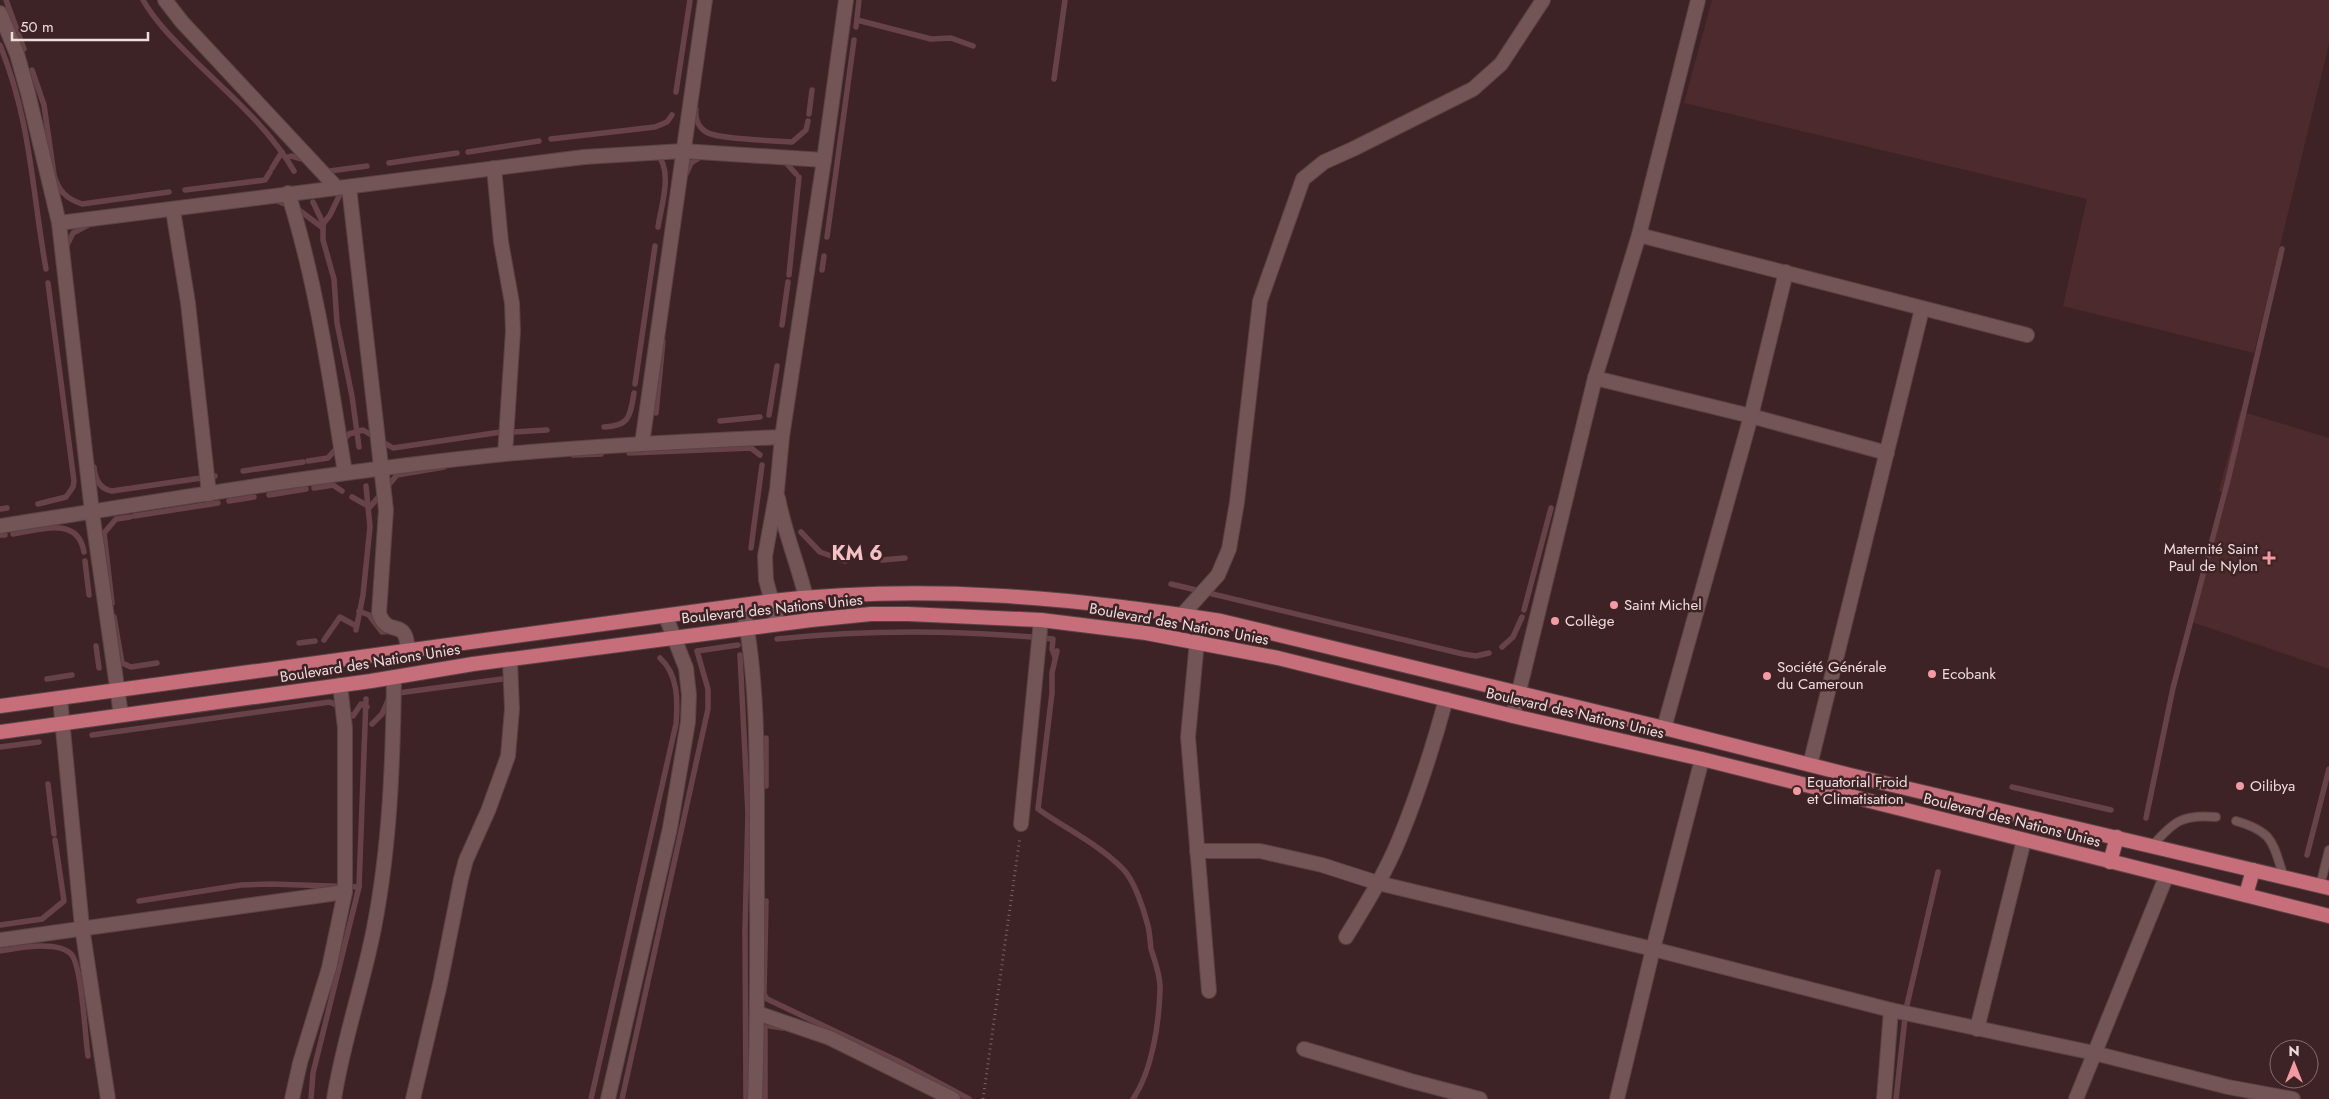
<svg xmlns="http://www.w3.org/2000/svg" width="2329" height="1099" viewBox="0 0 2329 1099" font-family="Jost,sans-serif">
	<rect width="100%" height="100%" fill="#3e2326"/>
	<g fill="#4d2a2e">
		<path d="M 1712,0 L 2329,0 L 2329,44 L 2254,353 L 2063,306 L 2087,199 L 1684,103 Z"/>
		<path d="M 2240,411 L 2329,438 L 2329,669 L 2192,622 L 2227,494 L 2219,491 Z"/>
	</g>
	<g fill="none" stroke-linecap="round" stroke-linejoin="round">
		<g stroke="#674349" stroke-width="5.5">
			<path d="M 6,0 L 24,49"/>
			<path d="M 143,0 C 156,23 177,43 195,61 C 230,95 269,128 294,171"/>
			<path d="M 857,20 L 931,39 L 951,38 L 973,46"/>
			<path d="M 856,27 L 859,0"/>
			<path d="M 0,45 C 31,121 32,191 46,269"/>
			<path d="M 32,70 L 44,105 L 54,175 C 58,191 67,199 82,204 L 169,192"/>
			<path d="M 1054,79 L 1065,0"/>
			<path d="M 676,92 L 690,0"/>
			<path d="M 696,109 C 695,118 698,127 706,132 C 721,140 772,140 792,142 L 806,130 L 808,121"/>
			<path d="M 809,114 L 812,90"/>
			<path d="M 551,139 L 655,127 L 667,122 L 672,115"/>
			<path d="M 468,152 L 539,141"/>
			<path d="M 656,153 C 674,170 661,206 658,227"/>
			<path d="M 286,158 L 291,156 L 306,160"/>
			<path d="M 389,163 L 457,153"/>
			<path d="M 787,164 L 796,174"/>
			<path d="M 272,168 L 282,152"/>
			<path d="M 325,170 L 330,171 L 367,166"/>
			<path d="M 686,174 L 691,163 L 702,156"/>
			<path d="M 185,190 L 265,180 L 270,172"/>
			<path d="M 275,200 L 299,210 L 323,228"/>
			<path d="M 313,202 L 323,223 L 323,240 L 334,279 L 337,323 L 352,396 L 359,447"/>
			<path d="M 323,224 L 330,215 L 341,192 L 346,191"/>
			<path d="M 827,237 L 854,40"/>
			<path d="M 66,247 L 73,233 L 88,225"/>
			<path d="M 822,270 L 824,256"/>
			<path d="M 789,275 L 799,177"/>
			<path d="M 782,325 L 788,282"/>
			<path d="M 635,384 L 655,246"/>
			<path d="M 656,413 L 663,341"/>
			<path d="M 769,415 L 777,366"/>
			<path d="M 720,421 L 760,417"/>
			<path d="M 604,427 C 630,426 630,416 634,393"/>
			<path d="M 513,432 L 547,430"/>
			<path d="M 629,453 L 751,448 L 760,455"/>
			<path d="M 573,455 L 601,454"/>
			<path d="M 308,461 L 328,458 L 349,434 L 363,430 L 393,448 L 501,432"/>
			<path d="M 94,467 C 95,479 100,489 112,491 L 215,476"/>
			<path d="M 243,471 L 303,462"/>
			<path d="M 314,488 L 333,485 L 342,491"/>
			<path d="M 269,495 L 306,489"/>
			<path d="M 352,497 L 370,507 L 397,475 L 444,467"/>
			<path d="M 229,501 L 254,497"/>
			<path d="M 38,504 L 66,497 L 73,487 L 74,481 L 48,283"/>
			<path d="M 0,509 L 7,508"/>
			<path d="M 134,516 L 218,503"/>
			<path d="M 801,532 L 820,552 L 845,561"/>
			<path d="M 13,534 C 39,530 78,515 84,552"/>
			<path d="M 0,535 L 5,535"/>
			<path d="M 751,548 L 762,465"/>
			<path d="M 882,560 L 905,558"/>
			<path d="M 85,561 L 89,595"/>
			<path d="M 1171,584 L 1463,654 L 1476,656 L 1489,653"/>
			<path d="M 112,603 L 104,533 L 116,519 L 130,517"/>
			<path d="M 1524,610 L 1551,508"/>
			<path d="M 359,611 L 369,615 L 382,632 L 391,631"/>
			<path d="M 114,617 L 122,663 L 131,667 L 157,663"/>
			<path d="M 356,630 L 363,595 L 370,527 L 366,486"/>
			<path d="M 777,639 C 870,629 961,630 1053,639 L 1052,649 L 1055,657"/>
			<path d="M 324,640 L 340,617 L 356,626"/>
			<path d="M 299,643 L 315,641"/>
			<path d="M 96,646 L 99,668"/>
			<path d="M 1502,647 L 1513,637 L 1522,617"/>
			<path d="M 1057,651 L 1052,673 L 1052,693 L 1038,809 C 1066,829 1097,843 1122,868 C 1134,879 1144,910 1148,926 C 1150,934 1150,941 1151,949 C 1155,961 1161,977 1160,990 C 1159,1024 1152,1071 1133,1099"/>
			<path d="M 740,655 L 748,813 L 745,929 L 746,1099"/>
			<path d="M 47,679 L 72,675"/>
			<path d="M 347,713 L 353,716 L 361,704 L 367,707"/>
			<path d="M 372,724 L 382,714 L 391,694 L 502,679"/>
			<path d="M 92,735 L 330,702 L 338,706"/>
			<path d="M 766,738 L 766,786"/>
			<path d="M 0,747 L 39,742"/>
			<path d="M 48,784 L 54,834"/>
			<path d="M 2012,787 L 2111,810"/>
			<path d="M 2146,818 L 2173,688 L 2228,480 L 2282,249"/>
			<path d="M 2307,855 L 2329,769"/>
			<path d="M 139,901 L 241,885 L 272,884 L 359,887"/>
			<path d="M 766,901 L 764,994 L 767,999 L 900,1062 L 969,1099"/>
			<path d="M 0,925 L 42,919 L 64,901 L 55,840"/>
			<path d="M 0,951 C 17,948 57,940 71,954 C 82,965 85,1037 88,1056"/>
			<path d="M 770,1026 L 783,1028"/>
			<path d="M 311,1099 L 313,1073 L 359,887 L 366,699"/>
			<path d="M 591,1099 L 676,724 C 678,701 678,674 660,658"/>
			<path d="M 622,1099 L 708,709 L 708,689 L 697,651 L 738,645"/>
			<path d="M 765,1099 L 765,1027"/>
			<path d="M 1896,1099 L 1906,1009 L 1938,872"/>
		</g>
		<defs>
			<g id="service">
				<path d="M 2236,821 C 2274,832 2272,842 2284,877"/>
				<path d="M 2153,845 C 2174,821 2183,814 2216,817"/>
				<path d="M 2320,886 L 2329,850"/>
			</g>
			<g id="minor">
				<path d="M 165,0 L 182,22 L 337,188"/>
				<path d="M 0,13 L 17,54 L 28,93 L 59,223 L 92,512 L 121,715"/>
				<path d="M 494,168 L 501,242 L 512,303 L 513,331 L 505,454"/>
				<path d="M 349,187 L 386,510 L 379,613 C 388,640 406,614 408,651"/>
				<path d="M 288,193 C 317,284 330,379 345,473"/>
				<path d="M 173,210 L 188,303 L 209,494"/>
				<path d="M 59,223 L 584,157 L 683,151 L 824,160"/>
				<path d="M 1639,235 L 2027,335"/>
				<path d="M 1595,378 L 1751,416 L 1887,453"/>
				<path d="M 642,444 L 705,0"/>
				<path d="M 0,526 C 168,500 336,471 505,454 C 597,446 689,441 782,437"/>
				<path d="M 743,606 C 758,681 757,760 757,837 C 757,924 758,1012 755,1099"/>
				<path d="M 1182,615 L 1218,575 L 1229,549 L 1237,502 L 1260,301 L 1303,179 L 1324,162 L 1353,149 L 1473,89 L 1501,64 L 1543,0"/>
				<path d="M 1197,641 L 1188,737 L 1209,991"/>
				<path d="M 60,698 L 82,927 L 108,1099"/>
				<path d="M 1513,716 L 1595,378 L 1639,235 L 1698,0"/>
				<path d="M 1664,728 L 1751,416 L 1786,272"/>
				<path d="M 1810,765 L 1922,309"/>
				<path d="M 1021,824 L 1041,620"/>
				<path d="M 1197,851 L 1260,851 L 1322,865 L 1378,883 L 1653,949 L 1891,1010 L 2094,1053 L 2228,1087 L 2293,1099"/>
				<path d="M 1346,937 C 1365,906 1385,874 1399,840 C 1418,794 1433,747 1446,699"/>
				<path d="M 0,940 L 345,892"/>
				<path d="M 757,1013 L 830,1038 L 953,1099"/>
				<path d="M 1977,1029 L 2024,840"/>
				<path d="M 1304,1049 L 1411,1081 L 1480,1099"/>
				<path d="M 292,1099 L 300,1063 L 329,968 L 345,892 L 345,728 L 340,685"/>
				<path d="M 334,1099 C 343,1041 363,985 374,928 C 390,846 393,761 394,677"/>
				<path d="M 413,1099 L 440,984 L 461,879 L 466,860 L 488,811 L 508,756 L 512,709 L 510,661"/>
				<path d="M 1617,1099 L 1653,949 L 1702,759"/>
				<path d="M 1884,1099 L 1891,1010"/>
				<path d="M 2076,1099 L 2166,877"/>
			</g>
			<g id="tertiary">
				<path d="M 778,498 C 786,540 804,578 811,620"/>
				<path d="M 778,624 L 766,580 L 765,556 L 777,490 L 782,437 L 824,160 L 846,0"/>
				<path d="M 608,1099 L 670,828 L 688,722 L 689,695 L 686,668 L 666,617"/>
			</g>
			<g id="primary">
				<path d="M 0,706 L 772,601 C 925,584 1070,597 1221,621 L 1664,728 L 1850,775 L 2329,888"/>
				<path d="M 0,732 L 371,681 L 473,664 L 811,620 L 871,614 L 908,614 L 1041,620 L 1146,633 L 1278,658 L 1513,716 L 1702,759 L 2329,916"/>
				<path d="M 2110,862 L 2117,837"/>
				<path d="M 2246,895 L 2253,870"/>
			</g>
		</defs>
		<use href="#service" stroke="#594245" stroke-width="10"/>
		<use href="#minor" stroke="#594245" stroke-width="16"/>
		<use href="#tertiary" stroke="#594245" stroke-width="16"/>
		<use href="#primary" stroke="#594245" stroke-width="16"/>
		<path stroke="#7b6365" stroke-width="3" stroke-dasharray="1 4" stroke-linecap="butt" d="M 983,1099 L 1020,837"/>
		<use href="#service" stroke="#735457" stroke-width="8"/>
		<use href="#minor" stroke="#735457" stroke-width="14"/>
		<use href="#tertiary" stroke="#735457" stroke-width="14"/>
		<use href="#primary" stroke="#c66e79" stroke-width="14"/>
	</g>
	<g fill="#f49aa3" stroke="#3e2326" stroke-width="2">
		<path d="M2266.5 550.5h5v5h5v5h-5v5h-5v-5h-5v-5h5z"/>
		<circle cx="1614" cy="605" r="5"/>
		<circle cx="1555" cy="621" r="5"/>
		<circle cx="1932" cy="674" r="5"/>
		<circle cx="1767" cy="676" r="5"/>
		<circle cx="2240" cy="786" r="5"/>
		<circle cx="1797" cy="791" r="5"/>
	</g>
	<g text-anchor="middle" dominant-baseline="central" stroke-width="5" stroke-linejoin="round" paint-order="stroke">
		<g font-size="15" fill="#efdcdd" stroke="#3e2326" text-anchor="start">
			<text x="2258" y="549" text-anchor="end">Maternité Saint<tspan x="2258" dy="17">Paul de Nylon</tspan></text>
			<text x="1624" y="605">Saint Michel</text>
			<text x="1565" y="621">Collège</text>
			<text x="1777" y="667">Société Générale<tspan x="1777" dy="17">du Cameroun</tspan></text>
			<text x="1942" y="674">Ecobank</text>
			<text x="1807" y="782">Equatorial Froid<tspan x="1807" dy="17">et Climatisation</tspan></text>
			<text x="2250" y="786">Oilibya</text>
		</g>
		<g font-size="15" fill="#efdcdd" stroke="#3e2326">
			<text transform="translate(772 609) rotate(-6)">Boulevard des Nations Unies</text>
			<text transform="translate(1179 624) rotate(10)">Boulevard des Nations Unies</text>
			<text transform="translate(370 663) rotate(-9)">Boulevard des Nations Unies</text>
			<text transform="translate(1575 713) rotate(13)">Boulevard des Nations Unies</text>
			<text transform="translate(2012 820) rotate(14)">Boulevard des Nations Unies</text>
		</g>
		<g font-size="20" font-weight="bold" fill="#f5c1c5" stroke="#3e2326">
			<text x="857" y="553">KM 6</text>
		</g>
	</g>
	<g transform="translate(2294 1064)"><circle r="24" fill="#3e2326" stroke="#856d6f"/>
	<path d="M0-4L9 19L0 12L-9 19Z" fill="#f49aa3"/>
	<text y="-8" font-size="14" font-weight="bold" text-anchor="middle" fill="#efdcdd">N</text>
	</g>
	<path d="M12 32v8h136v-8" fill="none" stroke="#efdcdd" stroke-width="2.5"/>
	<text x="20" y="32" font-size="15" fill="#efdcdd" stroke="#3e2326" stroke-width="4" paint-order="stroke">50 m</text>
</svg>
